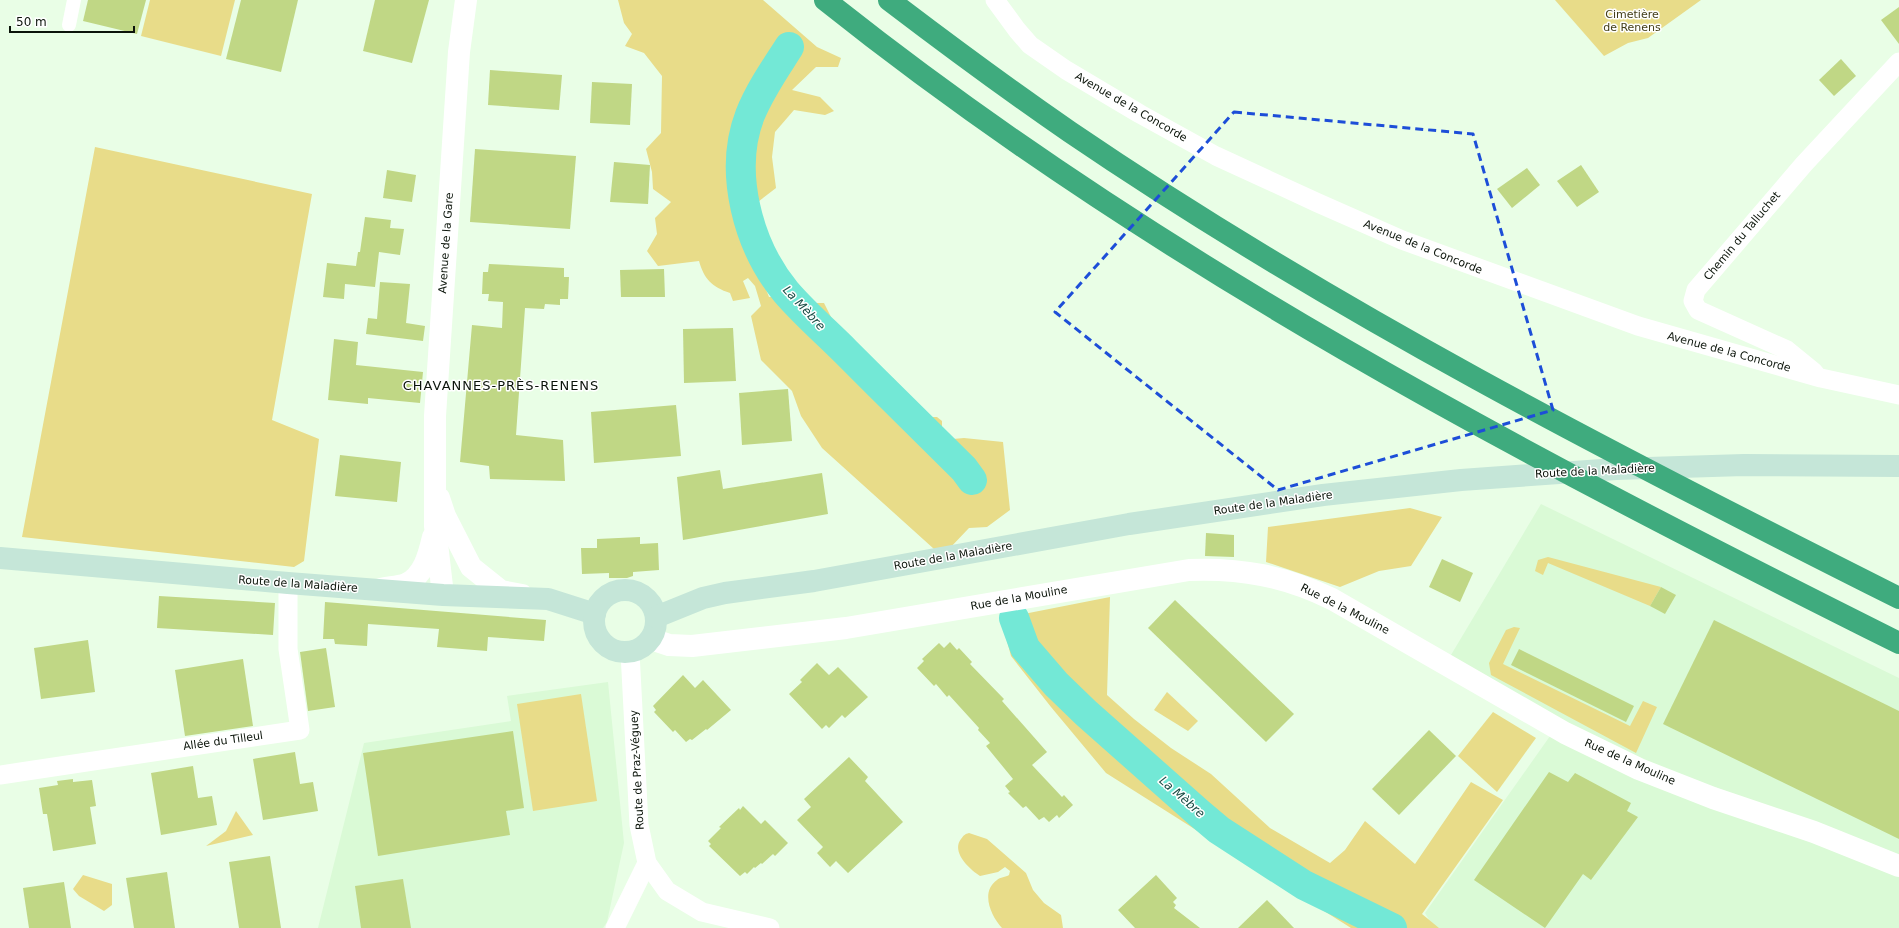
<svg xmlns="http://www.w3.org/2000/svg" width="1899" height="928" viewBox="0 0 1899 928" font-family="'DejaVu Sans',sans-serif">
	<rect width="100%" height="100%" fill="#e9fee6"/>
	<g fill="#dafad6">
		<path d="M 1541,504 L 1899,678 L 1899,928 L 1434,928 L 1425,913 L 1555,729 L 1448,660 Z"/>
		<path d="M 608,682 L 624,843 L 607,922 L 603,928 L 318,928 L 364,743 L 511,721 L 507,696 Z"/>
	</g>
	<g fill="#e8dc89">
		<path d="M 150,0 L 235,0 L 221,56 L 141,36 Z"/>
		<path d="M 618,0 L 763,0 L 817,47 L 841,58 L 838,67 L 816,67 L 792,90 L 820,97 L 834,111 L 825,115 L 794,110 L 775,132 L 772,157 L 776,188 L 745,212 L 751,251 L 769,297 L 794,295 L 806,311 L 814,303 L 824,303 L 832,319 L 828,329 L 850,344 L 850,353 L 881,381 L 893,378 L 927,417 L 937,417 L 942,421 L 942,440 L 964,438 L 1003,442 L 1010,510 L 987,527 L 969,528 L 948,550 L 934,549 L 822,448 L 801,416 L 792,391 L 761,360 L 751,316 L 761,306 L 755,286 L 748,278 L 743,281 L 750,298 L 733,301 L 730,293 C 712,287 704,279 699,261 L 658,266 L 647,251 L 657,234 L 655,218 L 671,202 L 653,189 L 652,172 L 646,149 L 661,133 L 662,76 L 644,53 L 625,46 L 632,34 L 624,23 Z"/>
		<path d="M 1555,0 L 1701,0 L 1648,38 L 1628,43 L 1604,56 Z"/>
		<path d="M 95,147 L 312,194 L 272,420 L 319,439 L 304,561 L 294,567 L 22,537 Z"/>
		<path d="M 1410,508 L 1442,517 L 1411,566 L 1379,571 L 1340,587 L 1266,562 L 1268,527 Z"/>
		<path d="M 1548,557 L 1661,587 L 1650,606 L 1548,563 L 1543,575 L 1535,571 L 1538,560 Z"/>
		<path d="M 1110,597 L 1107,695 L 1134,719 L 1171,748 L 1211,774 L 1270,828 L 1330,863 L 1345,850 L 1365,821 L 1415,864 L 1471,782 L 1503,800 L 1422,914 L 1439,928 L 1351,928 L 1106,773 L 1051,707 L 1011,656 L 1002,622 L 1009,617 Z"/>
		<path d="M 1514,627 L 1520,628 L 1503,664 L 1630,726 L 1643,701 L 1657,707 L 1636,753 L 1491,675 L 1489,663 L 1506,630 Z"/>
		<path d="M 1167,692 L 1198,721 L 1188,731 L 1154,710 Z"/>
		<path d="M 581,694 L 597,801 L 533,811 L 517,704 Z"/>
		<path d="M 1493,712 L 1536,738 L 1497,792 L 1458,756 Z"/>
		<path d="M 236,811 L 253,835 L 206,846 L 226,831 Z"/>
		<path d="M 969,833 L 987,839 L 1026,873 L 1033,890 L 1044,903 L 1061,915 L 1063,928 L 1002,928 C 991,916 980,892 997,880 C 1000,877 1006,877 1009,875 L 1010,871 L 1005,867 L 998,872 L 980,876 C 969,869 951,852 961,839 C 964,835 965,834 969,833 Z"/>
		<path d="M 83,875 L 112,884 L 112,905 L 104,911 L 79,896 L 73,889 Z"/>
	</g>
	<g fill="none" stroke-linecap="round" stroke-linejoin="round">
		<g stroke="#73e8d6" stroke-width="30">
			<path d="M 789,47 C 775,69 760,90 750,115 C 728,172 748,246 786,292 C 804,313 826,332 846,352 C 885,391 924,429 964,469 L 972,480"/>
			<path d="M 1014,618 L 1025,648 L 1056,684 L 1086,713 L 1200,814 L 1219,830 L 1304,885 L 1392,928"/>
		</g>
	</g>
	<g fill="#c0d785">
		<path d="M 88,0 L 146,0 L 137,34 L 83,21 Z"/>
		<path d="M 241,0 L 298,0 L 281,72 L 226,59 Z"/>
		<path d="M 375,0 L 429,0 L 412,63 L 363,51 Z"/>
		<path d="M 1899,7 L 1899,44 L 1881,20 Z"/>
		<path d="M 1841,59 L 1856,76 L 1834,96 L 1819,80 Z"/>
		<path d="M 490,70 L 562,75 L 559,110 L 488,105 Z"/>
		<path d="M 592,82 L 632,84 L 630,125 L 590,123 Z"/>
		<path d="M 475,149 L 576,156 L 570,229 L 470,222 Z"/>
		<path d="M 614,162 L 650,165 L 648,204 L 610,202 Z"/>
		<path d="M 1581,165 L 1599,192 L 1577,207 L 1557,181 Z"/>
		<path d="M 1527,168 L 1540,185 L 1512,208 L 1497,189 Z"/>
		<path d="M 387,170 L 416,175 L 412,202 L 383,198 Z"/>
		<path d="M 365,217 L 391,220 L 390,228 L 404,229 L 400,255 L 379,252 L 375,287 L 345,284 L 344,299 L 323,297 L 327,263 L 356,266 L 358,252 L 360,252 Z"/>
		<path d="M 489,264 L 564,268 L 564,277 L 569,277 L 568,299 L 560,299 L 560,305 L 545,304 L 544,309 L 525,308 L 516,435 L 563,440 L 565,481 L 490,479 L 489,466 L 460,462 L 472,325 L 502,328 L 503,302 L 488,301 L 489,294 L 482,294 L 483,272 L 488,272 Z"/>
		<path d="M 664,269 L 665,297 L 621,297 L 620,270 Z"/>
		<path d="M 380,282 L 410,284 L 406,323 L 425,326 L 423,341 L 366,334 L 368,318 L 377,319 Z"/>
		<path d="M 733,328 L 736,381 L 684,383 L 683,329 Z"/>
		<path d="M 334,339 L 358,342 L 356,365 L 423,372 L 420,403 L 368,398 L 368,404 L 328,400 Z"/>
		<path d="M 788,389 L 792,441 L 742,445 L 739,393 Z"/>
		<path d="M 676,405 L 681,456 L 594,463 L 591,412 Z"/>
		<path d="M 340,455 L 401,462 L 397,502 L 335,496 Z"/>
		<path d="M 720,470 L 723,489 L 822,473 L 828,514 L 683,540 L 677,477 Z"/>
		<path d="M 1206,533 L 1234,535 L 1234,557 L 1205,556 Z"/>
		<path d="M 640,537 L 640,544 L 658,543 L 659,570 L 633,572 L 633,576 L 627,578 L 609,578 L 609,573 L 582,574 L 581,548 L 597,548 L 597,539 Z"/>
		<path d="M 1442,559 L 1473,573 L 1460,602 L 1429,587 Z"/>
		<path d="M 1661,587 L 1676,595 L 1665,614 L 1650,606 Z"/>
		<path d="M 159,596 L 275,603 L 273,635 L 157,628 Z"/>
		<path d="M 1175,600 L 1294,714 L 1266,742 L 1148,628 Z"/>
		<path d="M 325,602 L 546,620 L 544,641 L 488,637 L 487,651 L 437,647 L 439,629 L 368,624 L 367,646 L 335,644 L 334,639 L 323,639 Z"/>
		<path d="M 1714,620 L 1899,711 L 1899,839 L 1663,724 Z"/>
		<path d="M 88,640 L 95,692 L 41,699 L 34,648 Z"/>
		<path d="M 950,642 L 957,650 L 959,648 L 972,662 L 970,664 L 1004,699 L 1002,701 L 1047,752 L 1032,765 L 1062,797 L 1064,795 L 1073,805 L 1059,818 L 1057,815 L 1049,822 L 1044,817 L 1039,820 L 1026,806 L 1023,808 L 1008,793 L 1010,792 L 1005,786 L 1013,779 L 986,746 L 990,743 L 978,730 L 979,728 L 949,695 L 947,697 L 936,684 L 934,686 L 917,668 L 924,661 L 922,659 L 939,643 L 944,648 Z"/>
		<path d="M 326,648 L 335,707 L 308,711 L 300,652 Z"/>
		<path d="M 1519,649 L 1634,706 L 1626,722 L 1511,665 Z"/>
		<path d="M 243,659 L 253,726 L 185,736 L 175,670 Z"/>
		<path d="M 817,663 L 829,675 L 838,667 L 868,697 L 845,718 L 842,715 L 829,728 L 826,725 L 822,729 L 789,694 L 802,682 L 800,680 Z"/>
		<path d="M 683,675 L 695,688 L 703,680 L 731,710 L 707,730 L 706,729 L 692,740 L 690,739 L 686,742 L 675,730 L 673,732 L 654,712 L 656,710 L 653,706 Z"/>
		<path d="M 1429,730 L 1456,756 L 1399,815 L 1372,789 Z"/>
		<path d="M 513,731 L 524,808 L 506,811 L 510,835 L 378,856 L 363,753 Z"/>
		<path d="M 295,752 L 300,784 L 313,782 L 318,811 L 263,820 L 253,759 Z"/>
		<path d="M 849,757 L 868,777 L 865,781 L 903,822 L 848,873 L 836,861 L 830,867 L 817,853 L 823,847 L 797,820 L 811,807 L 804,799 Z"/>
		<path d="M 193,766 L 198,798 L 212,796 L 217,825 L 161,835 L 151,773 Z"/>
		<path d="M 1549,772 L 1568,782 L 1575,773 L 1631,803 L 1627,811 L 1638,817 L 1591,880 L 1583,874 L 1545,928 L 1474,880 Z"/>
		<path d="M 73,779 L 73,782 L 92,780 L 96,806 L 90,807 L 96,844 L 53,851 L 47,814 L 43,814 L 39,788 L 58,785 L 57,781 Z"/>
		<path d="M 743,806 L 761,824 L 765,820 L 788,843 L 775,856 L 773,854 L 762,864 L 761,863 L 755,868 L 754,867 L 747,874 L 745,872 L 740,876 L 709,846 L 711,844 L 708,841 L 721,828 L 719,827 L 739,808 L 740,810 Z"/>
		<path d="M 270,856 L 281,928 L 239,928 L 229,862 Z"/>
		<path d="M 167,872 L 175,928 L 134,928 L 126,878 Z"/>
		<path d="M 1156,875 L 1177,898 L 1173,902 L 1176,905 L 1174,908 L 1200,928 L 1135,928 L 1118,910 Z"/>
		<path d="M 403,879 L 411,928 L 361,928 L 355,886 Z"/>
		<path d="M 64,882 L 71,928 L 29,928 L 23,888 Z"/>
		<path d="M 1267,900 L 1294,928 L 1238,928 Z"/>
	</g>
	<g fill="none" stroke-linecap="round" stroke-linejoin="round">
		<path stroke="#fff" stroke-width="14" d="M 69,25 L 74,0"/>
		<g stroke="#fff" stroke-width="19">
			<path d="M 995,0 L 1017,30 L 1030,45 L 1066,70 L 1140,114 L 1216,156 L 1318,203 L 1402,240 L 1638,326 L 1821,378 L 1899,395"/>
			<path d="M 1814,372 L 1787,350 L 1698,310 L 1693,301 L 1696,290 L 1804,164 L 1899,62"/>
			<path d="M 630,652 L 639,825 L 647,863 L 667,891 L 702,912 L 770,928"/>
			<path d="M 0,775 L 300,730 L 288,649 L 288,583"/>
			<path d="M 615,928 L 647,863"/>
		</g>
		<g stroke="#fff" stroke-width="22">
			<path d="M 439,498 L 445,516 L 471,567 L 501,591 L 522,595"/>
			<path d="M 381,589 C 389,587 398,587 406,584 C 424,576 429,554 433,537"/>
			<path d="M 443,595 L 435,526 L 435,416 L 459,52 L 466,0"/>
			<path d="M 651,639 L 669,645 L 692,646 L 846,628 L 1189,570 C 1242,568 1284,576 1332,599 L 1565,733 L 1639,769 L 1713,798 L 1814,832 L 1899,866"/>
		</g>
		<g stroke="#c5e6d8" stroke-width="22">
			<path d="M 0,558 L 288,583 L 443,595 L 548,599 L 595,614"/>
			<circle cx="625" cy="621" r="31"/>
			<path d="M 656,617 L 703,598 L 725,593 L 814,581 L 1129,524 L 1323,495 L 1461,480 L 1616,469 L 1744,465 L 1899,466"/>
		</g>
		<g stroke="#3fab7e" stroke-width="22">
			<path d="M 825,0 C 1153,262 1525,456 1899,643"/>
			<path d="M 889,0 C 948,45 1009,90 1070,132 C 1333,311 1616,456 1899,598"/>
		</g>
	</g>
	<path fill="none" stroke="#1d4ed8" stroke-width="3" stroke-dasharray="8 5" stroke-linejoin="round" d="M 1234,112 L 1473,134 L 1553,410 L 1278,490 L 1055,312 Z"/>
	<g text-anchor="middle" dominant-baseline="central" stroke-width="3" stroke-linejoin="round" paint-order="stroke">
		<g font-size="11" fill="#423d17" stroke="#fff">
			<text x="1632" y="14">Cimetière<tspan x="1632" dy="13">de Renens</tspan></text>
		</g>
		<g font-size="11" fill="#0b140a" stroke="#fff">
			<text transform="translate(1131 107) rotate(30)">Avenue de la Concorde</text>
			<text transform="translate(1742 236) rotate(-50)">Chemin du Talluchet</text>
			<text transform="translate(446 243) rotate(-86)">Avenue de la Gare</text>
			<text transform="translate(1423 247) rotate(22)">Avenue de la Concorde</text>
			<text transform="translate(1729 352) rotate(15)">Avenue de la Concorde</text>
			<text transform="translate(1595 471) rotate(-3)">Route de la Maladière</text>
			<text transform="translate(1273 503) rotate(-8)">Route de la Maladière</text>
			<text transform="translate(953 556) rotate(-10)">Route de la Maladière</text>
			<text transform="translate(298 584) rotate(4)">Route de la Maladière</text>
			<text transform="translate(1019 598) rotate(-10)">Rue de la Mouline</text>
			<text transform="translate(1345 609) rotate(27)">Rue de la Mouline</text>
			<text transform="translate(223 741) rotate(-8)">Allée du Tilleul</text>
			<text transform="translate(1630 762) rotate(24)">Rue de la Mouline</text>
			<text transform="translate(637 770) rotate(-93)">Route de Praz-Véguey</text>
		</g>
		<g font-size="12" font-style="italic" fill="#184c44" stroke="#fff">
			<text transform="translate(804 308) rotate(47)">La Mèbre</text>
			<text transform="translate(1182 797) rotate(41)">La Mèbre</text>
		</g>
		<g font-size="13" letter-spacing="1" fill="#0b140a" stroke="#fff">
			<text x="501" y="385">CHAVANNES-PRÈS-RENENS</text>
		</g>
	</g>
	<path d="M10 26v6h124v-6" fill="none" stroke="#0b140a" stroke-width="2"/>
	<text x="16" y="26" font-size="12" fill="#0b140a" stroke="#ffffff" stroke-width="3" paint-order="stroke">50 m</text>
</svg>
